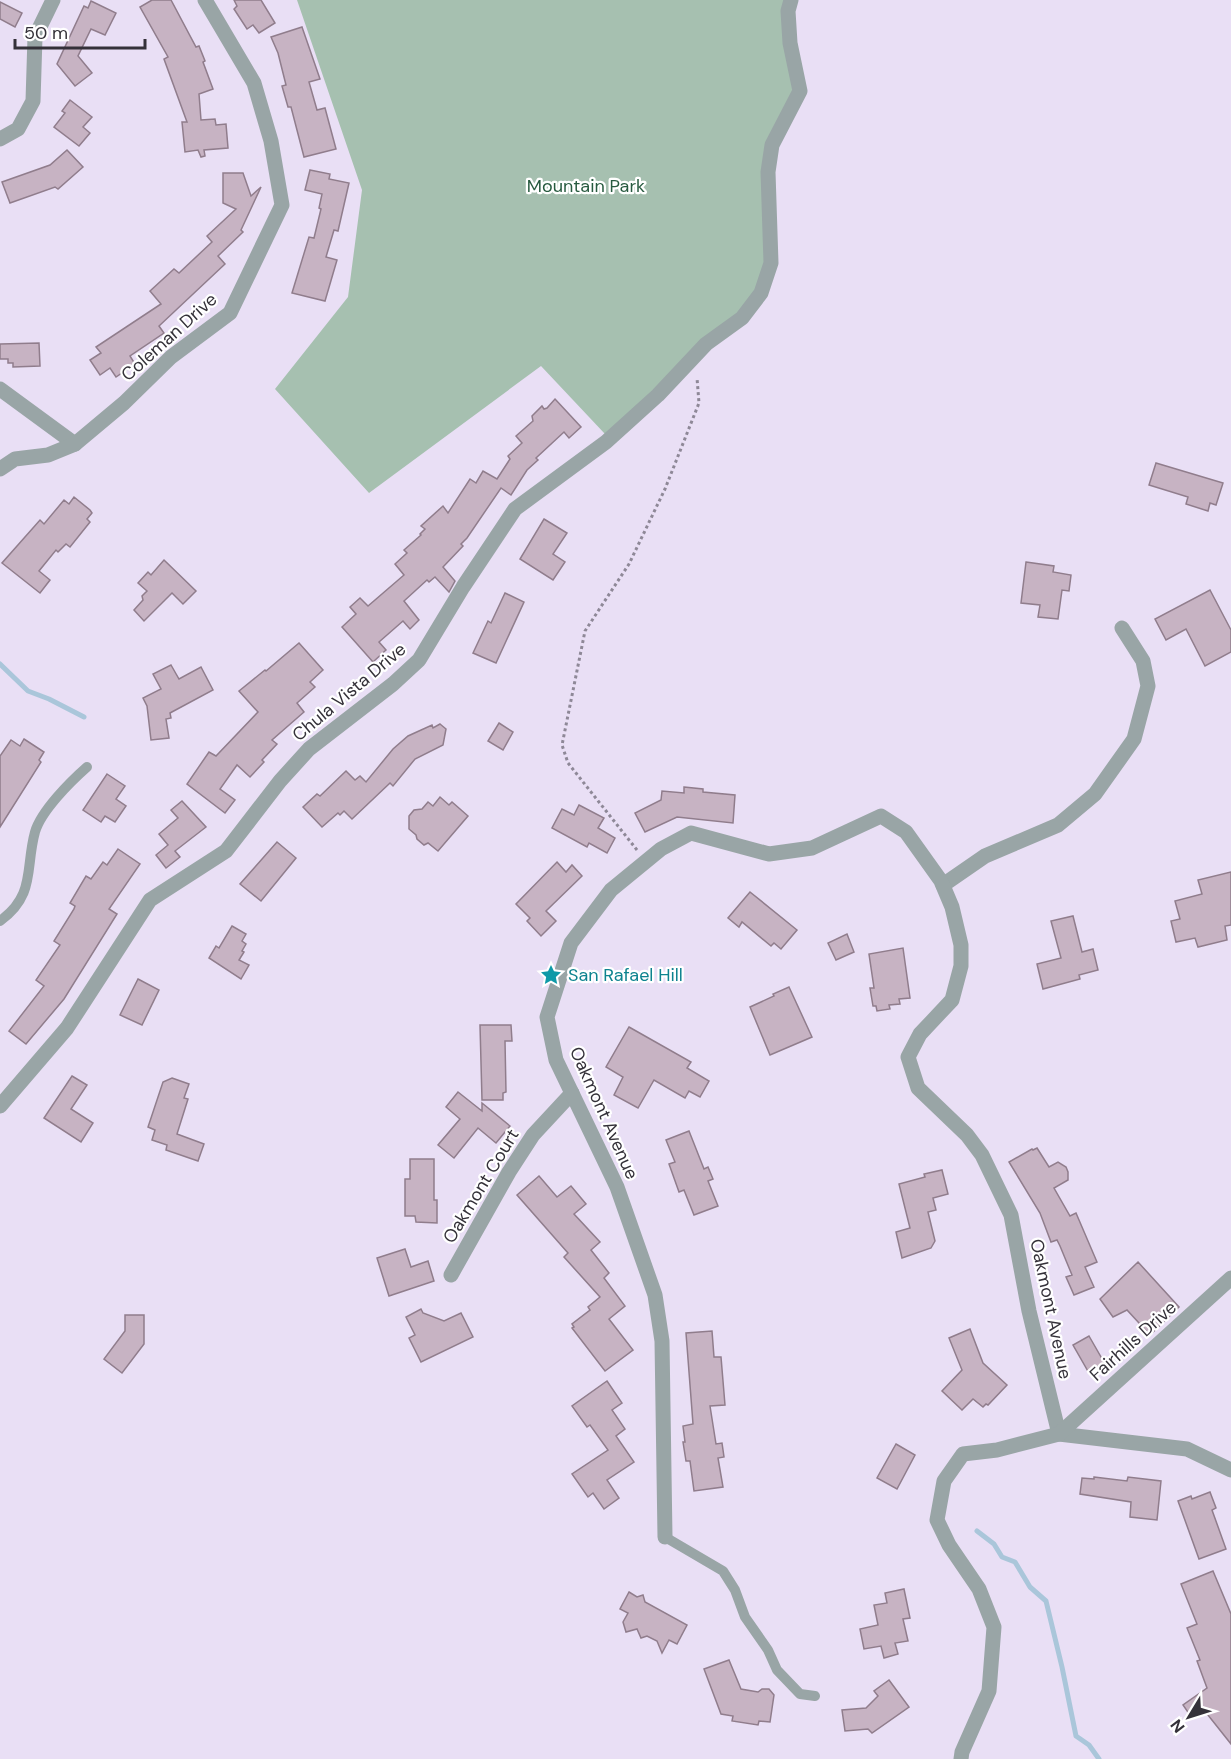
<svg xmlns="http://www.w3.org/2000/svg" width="1231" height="1759" viewBox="0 0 1231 1759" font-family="'DM Sans',sans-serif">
	<rect width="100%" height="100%" fill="#e9dff5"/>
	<path fill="#a6c0b0" d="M 297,0 L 795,0 L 792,15 L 803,76 L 773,154 L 775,267 L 756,303 L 605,434 L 541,366 L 369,493 L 275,389 L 348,297 L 362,190 Z"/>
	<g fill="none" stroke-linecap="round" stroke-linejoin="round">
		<g stroke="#aac6da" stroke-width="5">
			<path d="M 0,664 L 28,691 L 49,699 L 84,717"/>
			<path d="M 977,1531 L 994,1544 L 1002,1557 L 1015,1562 L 1030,1587 L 1046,1601 L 1062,1667 L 1076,1736 L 1089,1745 L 1099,1759"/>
		</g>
	</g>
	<g fill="#c7b3c3" stroke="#907d8c" stroke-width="1.5">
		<path d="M 152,0 L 171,0 L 196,47 L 199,46 L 205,61 L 203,62 L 213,89 L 199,94 L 201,120 L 215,119 L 216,125 L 226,124 L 228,148 L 204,150 L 205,156 L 201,157 L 198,150 L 185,152 L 182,122 L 187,122 L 164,59 L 168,57 L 140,7 Z"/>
		<path d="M 234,0 L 261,0 L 275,23 L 259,33 L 253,25 L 247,29 L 234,9 L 237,6 Z"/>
		<path d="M 91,1 L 116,13 L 105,35 L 91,29 L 78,56 L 92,73 L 75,86 L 57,64 L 84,6 L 88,8 Z"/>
		<path d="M 0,2 L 22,13 L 15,27 L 0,19 Z"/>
		<path d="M 302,27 L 320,79 L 309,82 L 317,110 L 325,108 L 336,149 L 304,157 L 291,107 L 288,107 L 282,86 L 286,85 L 278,53 L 271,37 Z"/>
		<path d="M 70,100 L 92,117 L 83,127 L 90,133 L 79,146 L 54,127 L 65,113 L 62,111 Z"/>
		<path d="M 67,150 L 83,167 L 58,189 L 55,187 L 10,203 L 2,182 L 50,165 Z"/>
		<path d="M 310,170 L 330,174 L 329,179 L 349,183 L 338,231 L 334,230 L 326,257 L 337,260 L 325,301 L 292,293 L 309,237 L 314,238 L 321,209 L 319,208 L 322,194 L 305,190 Z"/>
		<path d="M 223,173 L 243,173 L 251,196 L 261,187 L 241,230 L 243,232 L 218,256 L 225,264 L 159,326 L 164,333 L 130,356 L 135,364 L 116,377 L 110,368 L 100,375 L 90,360 L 101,353 L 96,347 L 161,304 L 150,291 L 174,269 L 179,273 L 212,242 L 207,236 L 236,209 L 223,203 Z"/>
		<path d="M 39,343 L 40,366 L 13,367 L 13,363 L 8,363 L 8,359 L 0,359 L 0,344 Z"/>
		<path d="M 555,399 L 581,427 L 569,438 L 564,432 L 536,458 L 538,460 L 527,470 L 511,495 L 501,488 L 467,538 L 461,544 L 463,546 L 443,567 L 455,581 L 449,592 L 435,577 L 429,582 L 427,580 L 404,601 L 419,620 L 410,629 L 403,621 L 379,642 L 386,650 L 373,662 L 342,627 L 356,614 L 350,607 L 360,598 L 368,606 L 404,575 L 395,564 L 407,553 L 404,550 L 421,535 L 420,534 L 425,529 L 421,526 L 443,506 L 448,513 L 470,479 L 476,483 L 483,471 L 497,479 L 510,459 L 508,456 L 522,443 L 516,436 L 533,421 L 532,416 L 542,406 L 544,409 L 547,408 Z"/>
		<path d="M 1156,463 L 1223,483 L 1216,505 L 1210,503 L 1208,511 L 1186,504 L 1188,497 L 1149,485 Z"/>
		<path d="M 74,497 L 90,510 L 92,513 L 87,519 L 90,522 L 70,547 L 66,544 L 58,552 L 56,550 L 39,571 L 50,580 L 40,593 L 2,563 L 40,520 L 44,524 L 64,500 L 69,504 Z"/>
		<path d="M 544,519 L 567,533 L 553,554 L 565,562 L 553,580 L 520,559 Z"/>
		<path d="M 164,560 L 196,591 L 183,604 L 172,593 L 144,621 L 134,610 L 143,600 L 142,596 L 147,591 L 138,583 L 148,572 L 151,575 Z"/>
		<path d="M 1026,562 L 1054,566 L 1053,572 L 1071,575 L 1069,591 L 1062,590 L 1058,619 L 1038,617 L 1040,605 L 1021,603 Z"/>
		<path d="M 1210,590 L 1231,630 L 1231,652 L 1205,666 L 1186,629 L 1166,640 L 1155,619 Z"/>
		<path d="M 505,593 L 524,602 L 496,663 L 473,653 L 488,621 L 491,623 Z"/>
		<path d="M 299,643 L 323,670 L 310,682 L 315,687 L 297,703 L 304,712 L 272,740 L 277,744 L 262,760 L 264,762 L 250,777 L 237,765 L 220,789 L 235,800 L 225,813 L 187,784 L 209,752 L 216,756 L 258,712 L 239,691 L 265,670 L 266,671 Z"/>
		<path d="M 171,665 L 179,679 L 201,667 L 213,690 L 170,713 L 171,718 L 166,719 L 169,738 L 151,740 L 147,706 L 143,698 L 161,689 L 153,674 Z"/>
		<path d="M 499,723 L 513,732 L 503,750 L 488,741 Z"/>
		<path d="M 440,724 L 446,729 L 443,745 L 415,759 L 393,786 L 390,783 L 352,819 L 344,811 L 340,815 L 338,813 L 322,827 L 303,807 L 317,794 L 320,796 L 346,771 L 355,780 L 360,776 L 366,782 L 393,749 L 408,736 L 432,725 L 433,728 Z"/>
		<path d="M 24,739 L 44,752 L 39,760 L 41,762 L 0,827 L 0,756 L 11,740 L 20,746 Z"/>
		<path d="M 107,774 L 125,786 L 116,799 L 126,806 L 115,822 L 105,816 L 101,822 L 83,810 Z"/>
		<path d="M 684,787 L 703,789 L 703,792 L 735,795 L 733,823 L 677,817 L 645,832 L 635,813 L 661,800 L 662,791 L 684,793 Z"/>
		<path d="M 440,797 L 449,805 L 452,802 L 468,816 L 438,851 L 428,843 L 424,845 L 417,839 L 416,835 L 409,829 L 409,816 L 414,810 L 422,809 L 428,802 L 433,806 Z"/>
		<path d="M 182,801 L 206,827 L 175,851 L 180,857 L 166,868 L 156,855 L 168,845 L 159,834 L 178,818 L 171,810 Z"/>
		<path d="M 579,805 L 604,818 L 598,828 L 615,838 L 607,853 L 589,843 L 587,847 L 552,828 L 562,809 L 574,815 Z"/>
		<path d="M 277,842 L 296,858 L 261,901 L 240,884 Z"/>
		<path d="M 118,849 L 140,864 L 109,909 L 117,914 L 64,999 L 26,1044 L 9,1031 L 44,986 L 36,980 L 60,945 L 54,941 L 74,909 L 75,906 L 70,903 L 86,876 L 91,879 L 103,862 L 107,865 Z"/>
		<path d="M 557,862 L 566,872 L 572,865 L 582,876 L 546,911 L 556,921 L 541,936 L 527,921 L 530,918 L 516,904 Z"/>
		<path d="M 1231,872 L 1231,925 L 1225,926 L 1227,940 L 1198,947 L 1195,938 L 1176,942 L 1171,921 L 1180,919 L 1175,901 L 1202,894 L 1198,880 Z"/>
		<path d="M 750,892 L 797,930 L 781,949 L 774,943 L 771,946 L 742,922 L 739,927 L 728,918 Z"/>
		<path d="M 1073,916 L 1082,952 L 1093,949 L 1098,970 L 1079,975 L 1080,979 L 1043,989 L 1037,964 L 1061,958 L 1051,921 Z"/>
		<path d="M 232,926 L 246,934 L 242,941 L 246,944 L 242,951 L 244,952 L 239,960 L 249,965 L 241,979 L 209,958 L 216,946 L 219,948 Z"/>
		<path d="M 847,934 L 854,952 L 836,960 L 828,943 Z"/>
		<path d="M 903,948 L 910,998 L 899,999 L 900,1004 L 889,1005 L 890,1009 L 877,1011 L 876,1006 L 873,1006 L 870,988 L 874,988 L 869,954 Z"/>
		<path d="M 138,979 L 159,990 L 142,1025 L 120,1015 Z"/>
		<path d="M 789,987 L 812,1037 L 770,1055 L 750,1007 L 774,996 L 773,994 Z"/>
		<path d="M 480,1025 L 511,1025 L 512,1041 L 505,1041 L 506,1092 L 503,1093 L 503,1100 L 482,1100 Z"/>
		<path d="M 629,1027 L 691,1062 L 687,1068 L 709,1081 L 700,1097 L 689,1091 L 685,1098 L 654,1080 L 638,1108 L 614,1095 L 623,1077 L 606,1067 Z"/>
		<path d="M 72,1076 L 87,1085 L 71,1109 L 93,1123 L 81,1142 L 44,1118 Z"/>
		<path d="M 172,1078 L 189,1084 L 184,1098 L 188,1099 L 177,1134 L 204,1144 L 198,1161 L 166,1150 L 167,1145 L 152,1140 L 155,1130 L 148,1127 L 163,1082 Z"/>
		<path d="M 458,1092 L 482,1111 L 482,1103 L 510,1126 L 496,1143 L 478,1128 L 454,1158 L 438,1145 L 460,1119 L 446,1107 Z"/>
		<path d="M 689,1131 L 704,1169 L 708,1167 L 713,1179 L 708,1181 L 718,1206 L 694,1215 L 684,1190 L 679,1192 L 669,1164 L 675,1162 L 666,1140 Z"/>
		<path d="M 1037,1148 L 1049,1167 L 1058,1162 L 1066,1167 L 1068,1172 L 1068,1180 L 1054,1188 L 1070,1216 L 1076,1213 L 1097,1262 L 1085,1267 L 1094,1287 L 1074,1295 L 1066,1277 L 1072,1275 L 1060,1246 L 1057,1240 L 1051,1242 L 1040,1213 L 1009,1162 L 1032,1149 L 1033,1150 Z"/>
		<path d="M 410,1159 L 434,1159 L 434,1200 L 437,1200 L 437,1223 L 416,1222 L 415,1216 L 405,1216 L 405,1179 L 410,1179 Z"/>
		<path d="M 942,1170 L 948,1194 L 933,1198 L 936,1210 L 928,1212 L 935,1241 L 931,1248 L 902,1258 L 896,1232 L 910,1228 L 899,1184 L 925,1177 L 924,1174 Z"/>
		<path d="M 539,1176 L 557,1197 L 571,1186 L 586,1204 L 574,1214 L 600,1242 L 591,1250 L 609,1273 L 604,1278 L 625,1306 L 609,1319 L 633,1350 L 605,1371 L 572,1328 L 574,1327 L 572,1324 L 590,1310 L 588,1307 L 600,1297 L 564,1257 L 568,1253 L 517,1195 Z"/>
		<path d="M 405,1249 L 411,1267 L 428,1261 L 434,1281 L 389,1296 L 377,1258 Z"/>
		<path d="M 1138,1262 L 1179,1307 L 1150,1335 L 1127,1310 L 1113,1317 L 1100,1299 Z"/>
		<path d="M 421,1309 L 423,1313 L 444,1321 L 461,1313 L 473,1337 L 421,1362 L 409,1338 L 415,1335 L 406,1317 Z"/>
		<path d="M 125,1315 L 144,1315 L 144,1344 L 122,1373 L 104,1359 L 125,1331 Z"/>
		<path d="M 970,1329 L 983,1363 L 1007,1385 L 988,1405 L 986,1404 L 983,1407 L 973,1399 L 962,1410 L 942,1391 L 962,1370 L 949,1338 Z"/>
		<path d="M 712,1331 L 714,1357 L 721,1357 L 725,1405 L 710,1406 L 716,1444 L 722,1443 L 724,1457 L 718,1458 L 723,1487 L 694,1491 L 690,1461 L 686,1461 L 683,1442 L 685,1442 L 683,1426 L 693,1424 L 686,1333 Z"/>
		<path d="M 1089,1336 L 1105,1364 L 1089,1373 L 1073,1345 Z"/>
		<path d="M 607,1381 L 622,1403 L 612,1410 L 625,1429 L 616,1436 L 634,1462 L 607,1480 L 619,1498 L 604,1509 L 593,1493 L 588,1497 L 572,1474 L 608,1450 L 590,1425 L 587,1427 L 572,1406 Z"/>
		<path d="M 896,1444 L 915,1455 L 897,1489 L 877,1478 Z"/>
		<path d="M 1094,1477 L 1127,1481 L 1128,1477 L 1161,1481 L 1157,1520 L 1130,1517 L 1131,1502 L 1080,1494 L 1082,1478 L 1094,1479 Z"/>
		<path d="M 1210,1492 L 1216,1508 L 1212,1510 L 1226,1549 L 1199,1559 L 1178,1501 L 1191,1496 L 1192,1499 Z"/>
		<path d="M 1213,1571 L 1231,1614 L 1231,1744 L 1204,1710 L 1192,1718 L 1183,1705 L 1207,1688 L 1197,1661 L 1200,1660 L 1187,1628 L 1197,1624 L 1181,1584 Z"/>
		<path d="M 904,1589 L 910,1618 L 903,1619 L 908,1641 L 895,1643 L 898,1654 L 884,1658 L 881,1646 L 864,1649 L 860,1629 L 878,1625 L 874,1605 L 887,1603 L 885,1593 Z"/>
		<path d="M 629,1592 L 637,1597 L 643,1595 L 645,1602 L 687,1625 L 677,1644 L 669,1640 L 662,1653 L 657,1641 L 647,1636 L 641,1638 L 637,1629 L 626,1632 L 623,1622 L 628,1613 L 620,1609 Z"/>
		<path d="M 729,1660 L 741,1689 L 758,1692 L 762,1689 L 769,1689 L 774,1695 L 770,1722 L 759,1721 L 758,1725 L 732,1721 L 733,1716 L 721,1714 L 704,1669 Z"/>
		<path d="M 889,1680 L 909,1707 L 872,1733 L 868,1729 L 845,1731 L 842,1710 L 866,1708 L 878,1696 L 874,1691 Z"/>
	</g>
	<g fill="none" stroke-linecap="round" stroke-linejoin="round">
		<path stroke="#8e8897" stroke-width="3" stroke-dasharray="3 3" stroke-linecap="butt" d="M 637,850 L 568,763 L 562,745 L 585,631 L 629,564 L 665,489 L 699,403 L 697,378"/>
		<g stroke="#99a5a6" stroke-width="10">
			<path d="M 0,921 C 36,895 25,868 35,832 C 41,811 70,782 87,767"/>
			<path d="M 665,1537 L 723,1571 L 735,1590 L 745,1617 L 768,1650 L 777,1670 L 800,1694 L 815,1696"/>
		</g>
		<g stroke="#99a5a6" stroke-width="15">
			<path d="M 0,139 L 18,129 L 33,101 L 35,37 L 53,0"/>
			<path d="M 0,389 L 75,444"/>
			<path d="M 0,469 L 15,459 L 48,455 L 75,444 L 124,403 L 171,357 L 230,313 L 282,205 L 271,141 L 254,83 L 205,0"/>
			<path d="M 943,885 L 985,856 L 1058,825 L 1095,794 L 1134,739 L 1148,686 L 1143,661 L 1122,628"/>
			<path d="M 0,1106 L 67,1028 L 150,900 L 226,851 L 280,781 L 309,749 L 393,684 L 419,660 L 463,587 L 515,509 L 606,442 L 658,395 L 706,344 L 742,318 L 761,293 L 771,263 L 768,172 L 772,145 L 800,91 L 790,43 L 788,11 L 791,0"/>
			<path d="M 451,1275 L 509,1172 L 533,1135 L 572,1093"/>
			<path d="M 665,1537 L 662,1341 L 655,1295 L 617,1187 L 556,1060 L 547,1017 L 571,943 L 611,890 L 661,849 L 691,833 L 769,854 L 812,848 L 881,816 L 906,832 L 941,881 L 952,907 L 961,945 L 961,966 L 952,1000 L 920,1034 L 908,1057 L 918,1088 L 967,1135 L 982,1155 L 1011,1215 L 1029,1311 L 1059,1434 L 1187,1449 L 1231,1470"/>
			<path d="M 961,1759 L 962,1752 L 989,1691 L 994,1627 L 979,1589 L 949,1545 L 937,1520 L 944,1481 L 963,1454 L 997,1450 L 1059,1434 L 1231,1278"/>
		</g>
	</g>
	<defs>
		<symbol id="sight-bare" viewBox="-9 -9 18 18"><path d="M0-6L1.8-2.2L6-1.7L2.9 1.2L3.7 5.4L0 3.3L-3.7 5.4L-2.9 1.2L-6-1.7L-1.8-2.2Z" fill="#0f9aa8" stroke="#fff" stroke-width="2.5" paint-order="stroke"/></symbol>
	</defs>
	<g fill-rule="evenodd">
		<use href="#sight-bare" x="536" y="960" width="30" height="30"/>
	</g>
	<g text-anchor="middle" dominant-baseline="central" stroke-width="4.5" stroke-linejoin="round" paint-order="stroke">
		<g font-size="18" fill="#275a3f" stroke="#fff">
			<text x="586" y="186">Mountain Park</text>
		</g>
		<g font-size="18" fill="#343139" stroke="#fff">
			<text transform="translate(169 337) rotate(-42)">Coleman Drive</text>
			<text transform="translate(349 692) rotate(-40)">Chula Vista Drive</text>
			<text transform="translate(604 1113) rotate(66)">Oakmont Avenue</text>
			<text transform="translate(481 1186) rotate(-59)">Oakmont Court</text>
			<text transform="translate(1051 1309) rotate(78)">Oakmont Avenue</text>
			<text transform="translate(1133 1341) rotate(-42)">Fairhills Drive</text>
		</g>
		<g font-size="18" fill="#0d838f" stroke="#fff" text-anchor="start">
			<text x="568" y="975">San Rafael Hill</text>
		</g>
	</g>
	<g transform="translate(1189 1717) rotate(232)" stroke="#ffffff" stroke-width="4.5" paint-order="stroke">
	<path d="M0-4.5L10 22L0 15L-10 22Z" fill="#343139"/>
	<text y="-9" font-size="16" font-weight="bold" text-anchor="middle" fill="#343139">N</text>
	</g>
	<path d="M15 39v9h130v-9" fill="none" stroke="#343139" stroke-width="3"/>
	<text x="24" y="39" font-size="18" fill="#343139" stroke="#ffffff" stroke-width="4.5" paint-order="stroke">50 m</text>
</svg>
